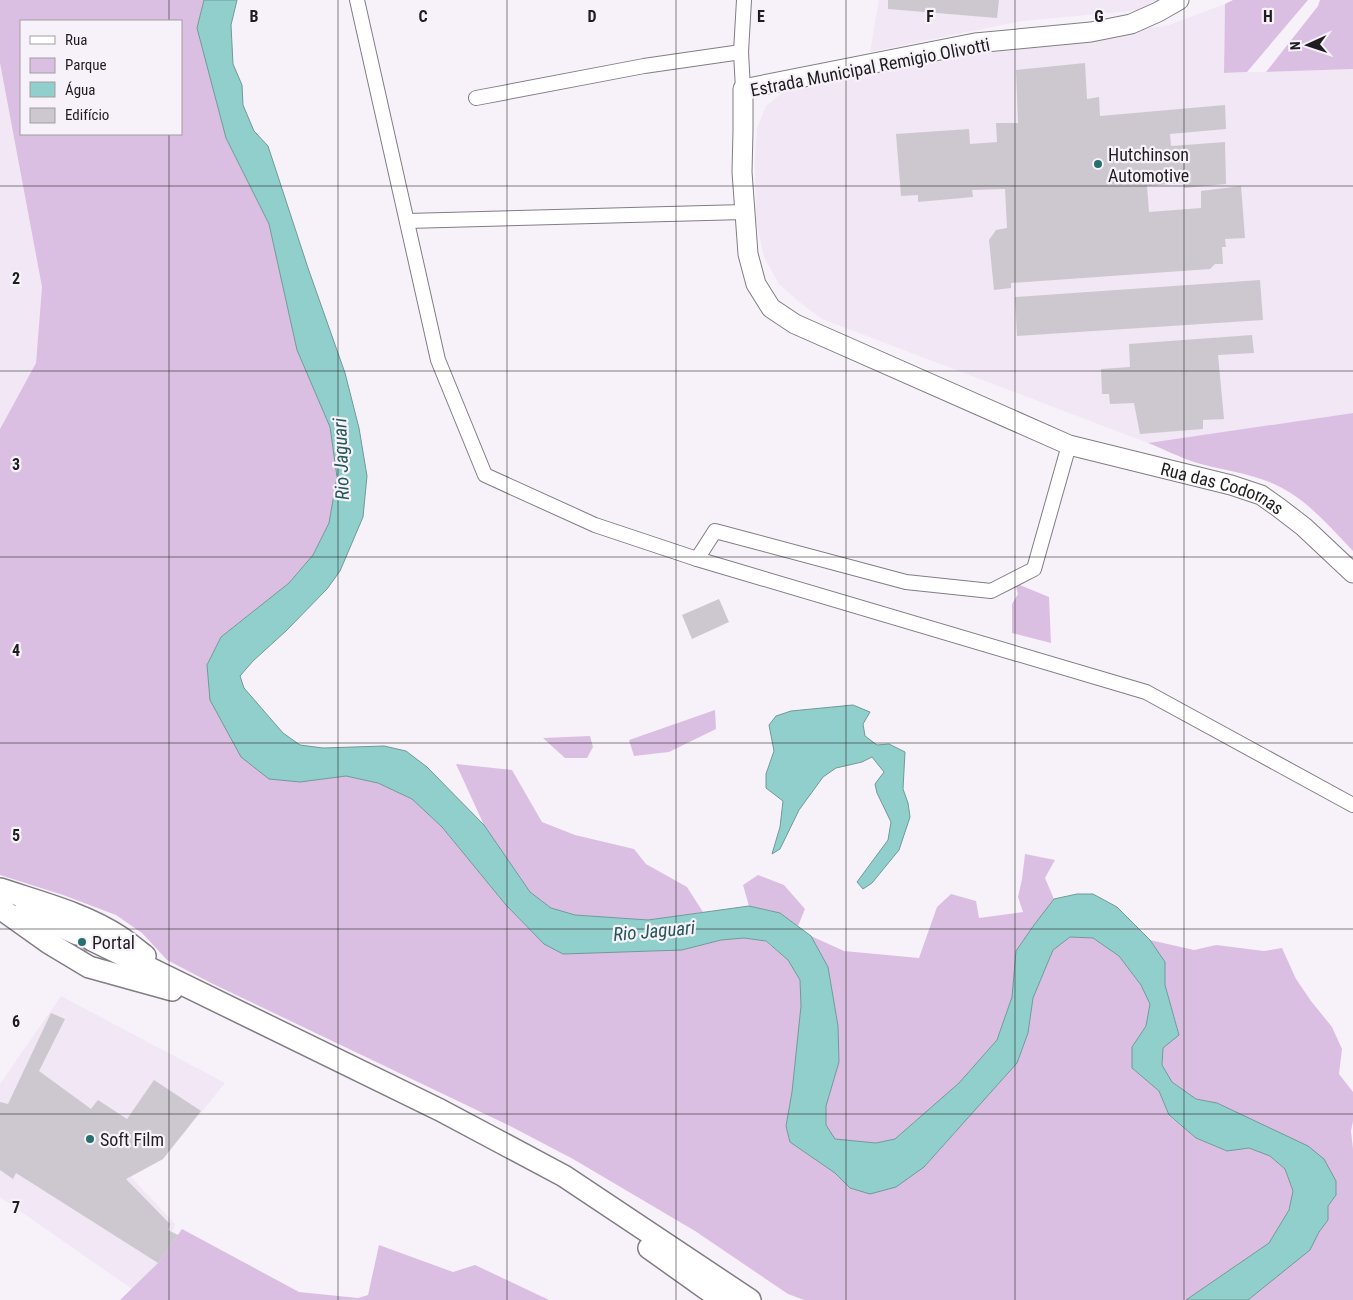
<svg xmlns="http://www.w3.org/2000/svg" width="1353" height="1300" viewBox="0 0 1353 1300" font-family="'Roboto Condensed',sans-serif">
	<rect width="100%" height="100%" fill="#f7f2f9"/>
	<g fill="#f2e7f5">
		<path d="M 879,0 L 1170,0 L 1164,4 L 1131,11 L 1022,21 L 870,52 Z"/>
		<path d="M 1225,4 L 1224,73 L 1353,69 L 1353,413 L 1148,443 L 822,319 L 798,301 L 779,284 L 764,257 L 756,221 L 755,159 L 757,128 L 766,106 L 783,92 L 983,48 L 1166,26 Z"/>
		<path d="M 0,63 L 42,287 L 36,363 L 0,429 Z"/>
		<path d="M 61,996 L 225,1083 L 163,1159 L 131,1177 L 175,1224 L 172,1232 L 178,1235 L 158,1263 L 132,1289 L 0,1197 L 0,1084 Z"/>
	</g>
	<g fill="#dbbfe3" fill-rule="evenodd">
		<path d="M 0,0 L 204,0 L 197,28 L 226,138 L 269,224 L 297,350 L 330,427 L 337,477 L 329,523 L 313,555 L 289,583 L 221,637 L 207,665 L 300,782 L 346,776 L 378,783 L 412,799 L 442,827 L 506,905 L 544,944 L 625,952 L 682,950 L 721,940 L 744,938 L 765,941 L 788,960 L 800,980 L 801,1006 L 792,1092 L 786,1126 L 790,1142 L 835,1173 L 850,1188 L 924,1167 L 1017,1063 L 1028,1033 L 1033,998 L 1053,950 L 1070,936 L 1093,938 L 1119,956 L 1141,985 L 1150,1004 L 1146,1026 L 1132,1047 L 1133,1069 L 1159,1091 L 1169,1116 L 1196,1138 L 1226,1151 L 1249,1148 L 1270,1156 L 1285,1169 L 1293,1191 L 1289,1210 L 1269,1243 L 1186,1300 L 804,1300 L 788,1294 L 695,1231 L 573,1159 L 510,1126 L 211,983 L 167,960 L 142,933 L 116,915 L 63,895 L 0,875 L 0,429 L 36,363 L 42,287 L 0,63 ZM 21,21 L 181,21 L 181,134 L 21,134 Z"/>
		<path d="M 1233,0 L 1308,0 L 1247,72 L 1224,73 L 1225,4 Z"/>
		<path d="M 1320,0 L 1353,0 L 1353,69 L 1266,72 L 1318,6 Z"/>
		<path d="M 1353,413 L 1353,551 C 1331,528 1310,503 1282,488 C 1255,473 1223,471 1194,462 C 1179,457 1163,449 1148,443 Z"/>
		<path d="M 1015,583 L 1049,597 L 1051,643 L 1012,633 L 1012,604 L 1018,594 Z"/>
		<path d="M 715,710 L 716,729 L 669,752 L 634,756 L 629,740 Z"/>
		<path d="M 590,736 L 593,747 L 587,758 L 565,758 L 543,738 Z"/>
		<path d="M 456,764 L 512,770 L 542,822 L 575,835 L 634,849 L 646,864 L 687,887 L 703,912 L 648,920 L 575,915 L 551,908 L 530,892 L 484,825 Z"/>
		<path d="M 1025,854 L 1055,860 L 1045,878 L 1054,899 L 1034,925 L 1016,951 L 1012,997 L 997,1040 L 959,1083 L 895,1139 L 876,1143 L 834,1139 L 826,1125 L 826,1106 L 839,1062 L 838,1026 L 828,967 L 811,936 L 844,951 L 919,958 L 937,907 L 951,894 L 976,901 L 979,918 L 1023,912 L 1018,897 L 1022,879 Z"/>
		<path d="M 758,875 L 784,885 L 805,909 L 798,926 L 780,913 L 749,906 L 743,885 Z"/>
		<path d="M 1150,940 L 1194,950 L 1216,945 L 1264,951 L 1282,948 L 1296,979 L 1311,1001 L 1332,1027 L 1342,1049 L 1339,1074 L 1353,1092 L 1353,1121 L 1351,1131 L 1353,1149 L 1353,1300 L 1248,1300 L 1310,1249 L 1319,1232 L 1328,1220 L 1328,1206 L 1336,1195 L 1247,1118 L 1217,1103 L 1196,1099 L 1172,1082 L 1162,1065 L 1163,1048 L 1179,1034 L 1165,985 L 1165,962 Z"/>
		<path d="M 182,1229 L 299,1292 L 358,1298 L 368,1295 L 379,1245 L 453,1272 L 475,1265 L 549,1300 L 120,1300 L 158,1263 Z"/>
	</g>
	<g fill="#91cfcc" stroke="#6f9a98">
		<path d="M 204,0 L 237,0 L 231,25 L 233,64 L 242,85 L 243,105 L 254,131 L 268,146 L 308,268 L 345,373 L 359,428 L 367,476 L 363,517 L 340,571 L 327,589 L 286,631 L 253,661 L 240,676 L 244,688 L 283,733 L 300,745 L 323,748 L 384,746 L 406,751 L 427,767 L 484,825 L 530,892 L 551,908 L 575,915 L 648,920 L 749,906 L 780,913 L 811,936 L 828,967 L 838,1026 L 839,1062 L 826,1106 L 826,1125 L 835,1139 L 876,1143 L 895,1139 L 959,1083 L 997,1040 L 1012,997 L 1016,951 L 1034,925 L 1054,899 L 1077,894 L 1093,894 L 1117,907 L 1150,940 L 1165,962 L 1165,985 L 1179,1035 L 1163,1048 L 1162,1065 L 1172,1082 L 1196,1099 L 1217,1103 L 1308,1146 L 1324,1159 L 1336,1181 L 1336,1195 L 1328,1206 L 1328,1220 L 1319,1232 L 1310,1250 L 1248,1300 L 1186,1300 L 1269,1243 L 1289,1210 L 1293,1191 L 1285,1169 L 1270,1156 L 1249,1148 L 1227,1151 L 1196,1138 L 1169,1115 L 1159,1091 L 1132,1068 L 1132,1047 L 1146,1026 L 1150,1004 L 1141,985 L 1119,956 L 1093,938 L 1070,937 L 1053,950 L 1033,998 L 1028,1033 L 1017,1063 L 924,1167 L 896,1187 L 870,1194 L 850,1188 L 835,1173 L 790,1142 L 786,1126 L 792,1092 L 801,1006 L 800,980 L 788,960 L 766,941 L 744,938 L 721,940 L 682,950 L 563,954 L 544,944 L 506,905 L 442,827 L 412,799 L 378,783 L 346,776 L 300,782 L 269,779 L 241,757 L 210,700 L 207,665 L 221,637 L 289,583 L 313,555 L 329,523 L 337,477 L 330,427 L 297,350 L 269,224 L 226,138 L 197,28 Z"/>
		<path d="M 853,705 L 870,712 L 863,724 L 865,736 L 877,745 L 889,744 L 905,752 L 903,789 L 908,803 L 910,817 L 899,850 L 872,883 L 863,889 L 857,882 L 888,840 L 891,822 L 877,793 L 875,784 L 884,772 L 872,757 L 862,762 L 836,768 L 823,777 L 799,810 L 780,849 L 772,854 L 780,827 L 783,801 L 766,788 L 766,774 L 774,751 L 769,725 L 776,716 L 791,711 Z"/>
	</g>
	<g fill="#cdc8cf">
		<path d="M 888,0 L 999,0 L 997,18 L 888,9 Z"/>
		<path d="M 1085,63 L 1087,99 L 1099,97 L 1100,116 L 1225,105 L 1226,129 L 1170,134 L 1171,146 L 1225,142 L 1226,184 L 1184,188 L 1184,183 L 1147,186 L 1149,212 L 1201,208 L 1201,191 L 1241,186 L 1245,238 L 1225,239 L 1226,247 L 1222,247 L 1223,264 L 1215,264 L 1210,269 L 1011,283 L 1011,288 L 994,290 L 989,240 L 996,230 L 1007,228 L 1005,189 L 972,190 L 973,197 L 918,202 L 918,195 L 901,196 L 896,134 L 969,129 L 970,144 L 997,142 L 996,123 L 1018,123 L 1016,70 Z"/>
		<path d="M 1260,280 L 1263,320 L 1017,336 L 1015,297 Z"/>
		<path d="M 1252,335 L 1254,353 L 1218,355 L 1224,419 L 1203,420 L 1203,429 L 1140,434 L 1134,403 L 1110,404 L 1109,394 L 1102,394 L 1101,369 L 1130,367 L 1129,344 Z"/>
		<path d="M 719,599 L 729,622 L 692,639 L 682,615 Z"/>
		<path d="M 51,1013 L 65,1019 L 39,1071 L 91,1109 L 98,1100 L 127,1119 L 154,1080 L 201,1111 L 163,1159 L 126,1179 L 170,1224 L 168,1230 L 178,1235 L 158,1263 L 16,1173 L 13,1179 L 0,1170 L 0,1102 L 8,1104 Z"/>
	</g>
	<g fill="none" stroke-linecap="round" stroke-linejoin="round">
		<path stroke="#ccc7cd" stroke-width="21" stroke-dasharray="21 11" stroke-linecap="butt" d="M 73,943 L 88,950"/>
		<defs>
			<g id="street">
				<path d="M 357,0 L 438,360 L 485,475 L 595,525 L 697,559 L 1146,692 L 1353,805"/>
				<path d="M 743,89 L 741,52 L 744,0"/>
				<path d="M 476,98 L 644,66 L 741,52"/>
				<path d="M 407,221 L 744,212"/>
				<path d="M 697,559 L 715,531 L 906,582 L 991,591 L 1034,569 L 1069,445"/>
			</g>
			<g id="secondary">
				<path id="s1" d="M 1179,0 L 1158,12 L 1131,24 L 1091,32 L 975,43 L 743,89 L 743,131 L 742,172 L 748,254 L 756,284 L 771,308 L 795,324 L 1069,445 L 1231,485 L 1261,495 L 1278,507 L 1304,527 L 1353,573"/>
			</g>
			<g id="primary">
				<path d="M 0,889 C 39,902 86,914 120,937 C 129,943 137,950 145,956"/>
				<path d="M 0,908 L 49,943 L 89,967 L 172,990"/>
				<path d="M 25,910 L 77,934"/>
				<path d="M 92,940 L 440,1110 L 564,1176 L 750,1300"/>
				<path d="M 649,1248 L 722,1300"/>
			</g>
		</defs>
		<use href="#street" stroke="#827d84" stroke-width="16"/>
		<use href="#secondary" stroke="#827d84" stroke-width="21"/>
		<use href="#primary" stroke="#827d84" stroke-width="24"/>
		<use href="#street" stroke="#fff" stroke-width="14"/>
		<use href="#secondary" stroke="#fff" stroke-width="19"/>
		<use href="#primary" stroke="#fff" stroke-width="21"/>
	</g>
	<path fill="none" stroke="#1f1d1f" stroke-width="1" stroke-opacity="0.55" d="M 169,0 L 169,21M 338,0 L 338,1300M 507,0 L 507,1300M 676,0 L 676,1300M 846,0 L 846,1300M 1015,0 L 1015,1300M 1184,0 L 1184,1300M 169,134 L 169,1300M 0,186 L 1353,186M 0,371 L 1353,371M 0,557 L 1353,557M 0,743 L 1353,743M 0,929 L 1353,929M 0,1114 L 1353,1114"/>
	<g fill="#26706f" stroke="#f7f2f9" stroke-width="2">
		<circle cx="1098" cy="164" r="5"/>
		<circle cx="82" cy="942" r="5"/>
		<circle cx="90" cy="1139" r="5"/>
	</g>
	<g text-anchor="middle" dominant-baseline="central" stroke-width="4.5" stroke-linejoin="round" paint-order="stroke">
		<g font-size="18" fill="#1f1d1f" stroke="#f7f2f9">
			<text transform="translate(870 67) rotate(-11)">Estrada Municipal Remigio Olivotti</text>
			<text stroke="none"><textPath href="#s1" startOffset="1160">Rua das Codornas</textPath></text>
		</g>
		<g font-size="18" fill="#1f1d1f" stroke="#f7f2f9" text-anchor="start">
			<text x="1108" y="154">Hutchinson<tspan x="1108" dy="21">Automotive</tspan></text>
			<text x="92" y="942">Portal</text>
			<text x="100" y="1139">Soft Film</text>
		</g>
		<g font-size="19" font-style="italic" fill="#235857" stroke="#f7f2f9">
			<text transform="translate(341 459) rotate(-92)">Rio Jaguari</text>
			<text transform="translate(654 931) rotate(-5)">Rio Jaguari</text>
		</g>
	</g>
	<g font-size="16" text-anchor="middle" font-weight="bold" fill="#1f1d1f" stroke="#f7f2f9" stroke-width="4.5" stroke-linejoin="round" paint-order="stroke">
		<text x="254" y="22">B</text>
		<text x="423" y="22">C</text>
		<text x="592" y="22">D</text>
		<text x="761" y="22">E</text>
		<text x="930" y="22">F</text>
		<text x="1099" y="22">G</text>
		<text x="1268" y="22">H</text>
		<text x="16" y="284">2</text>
		<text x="16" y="470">3</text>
		<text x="16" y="656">4</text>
		<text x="16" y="841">5</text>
		<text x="16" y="1027">6</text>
		<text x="16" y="1213">7</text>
	</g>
	<rect x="20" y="20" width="162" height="115" fill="#f7f2f9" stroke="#a19da2"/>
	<rect x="30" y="36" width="25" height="8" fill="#ffffff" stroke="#a19da2"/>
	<text x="65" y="45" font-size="15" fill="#1f1d1f">Rua</text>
	<rect x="30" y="58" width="25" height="15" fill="#dbbfe3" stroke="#a19da2"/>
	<text x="65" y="70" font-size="15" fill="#1f1d1f">Parque</text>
	<rect x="30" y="82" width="25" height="15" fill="#91cfcc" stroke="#a19da2"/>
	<text x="65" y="95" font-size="15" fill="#1f1d1f">Água</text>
	<rect x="30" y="108" width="25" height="15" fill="#cdc8cf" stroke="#a19da2"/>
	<text x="65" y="120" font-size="15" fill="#1f1d1f">Edifício</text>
	<g transform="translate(1308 45) rotate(267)" stroke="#f7f2f9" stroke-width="4" paint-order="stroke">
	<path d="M0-4L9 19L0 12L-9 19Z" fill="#1f1d1f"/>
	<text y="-8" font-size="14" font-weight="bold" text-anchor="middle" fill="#1f1d1f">N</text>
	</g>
</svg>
